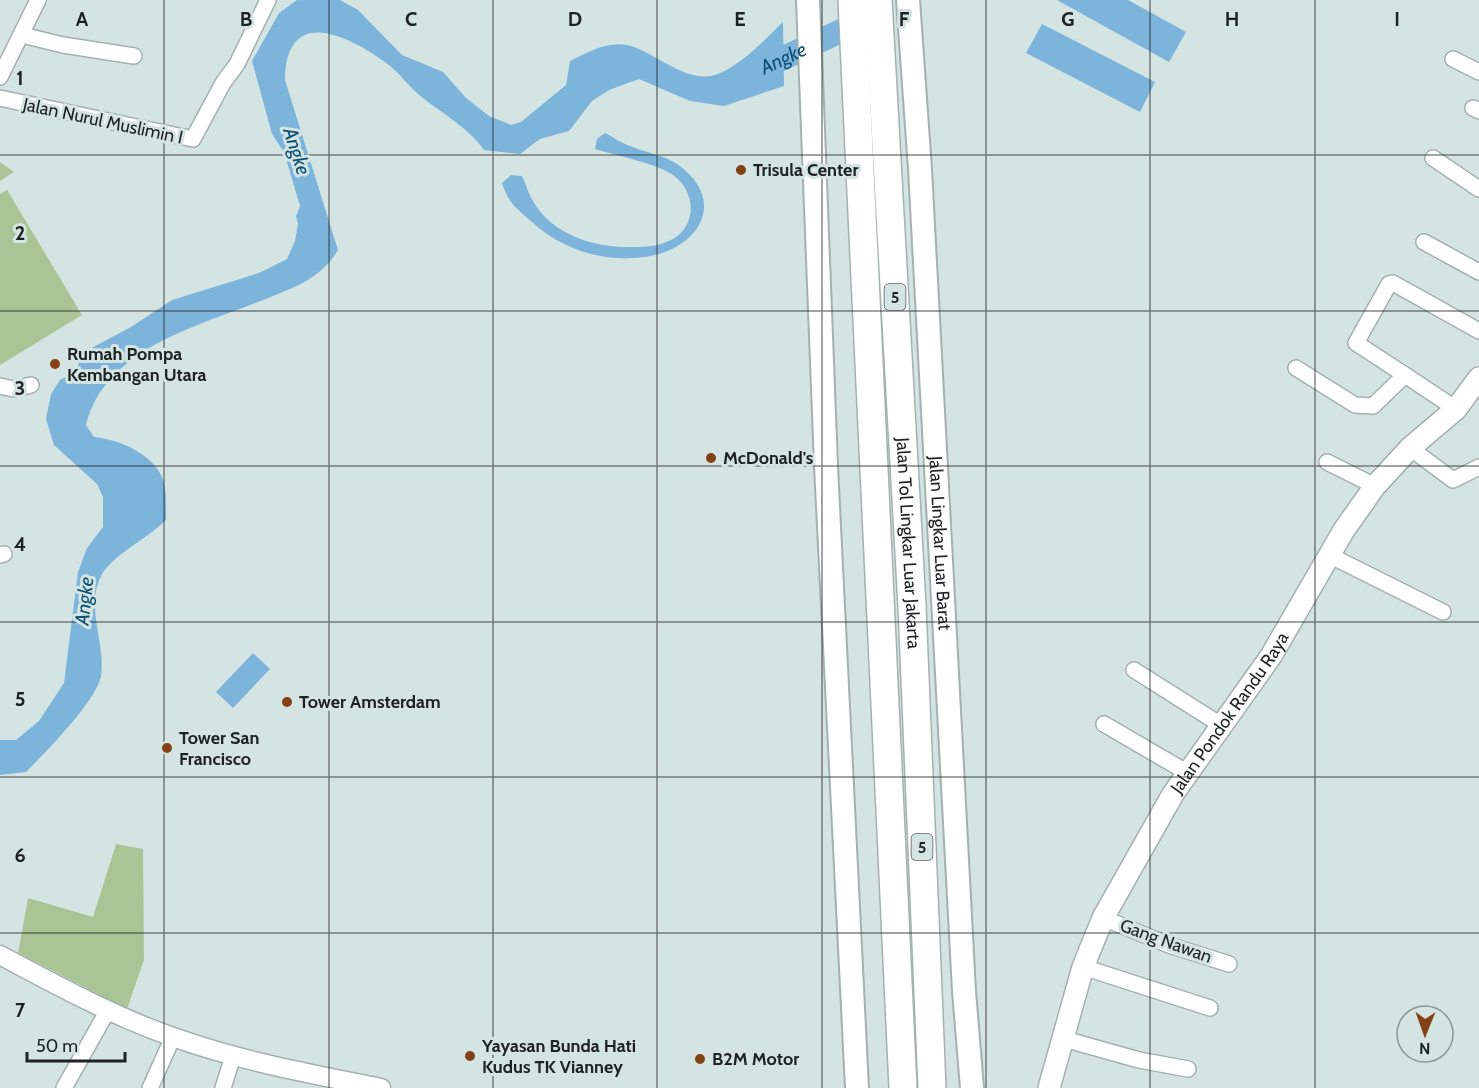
<svg xmlns="http://www.w3.org/2000/svg" width="1479" height="1088" viewBox="0 0 1479 1088" font-family="Cabin,sans-serif">
	<rect width="100%" height="100%" fill="#d4e4e2"/>
	<g fill="#abc496">
		<path d="M 0,162 L 14,172 L 0,181 Z"/>
		<path d="M 7,190 L 82,315 L 0,365 L 0,194 Z"/>
		<path d="M 116,844 L 143,849 L 144,960 L 127,1009 L 18,953 L 28,898 L 93,917 Z"/>
	</g>
	<g fill="#7db4db">
		<path d="M 297,0 L 340,0 L 358,10 L 402,55 L 443,72 L 466,98 L 489,116 L 511,125 L 521,122 L 566,85 L 570,61 C 588,52 607,41 627,45 C 655,51 687,86 718,74 C 744,63 764,40 783,22 L 784,86 L 724,106 L 690,101 L 639,79 L 609,90 L 592,101 L 569,131 L 540,139 L 520,154 L 484,150 C 467,126 441,113 418,94 C 408,85 400,74 389,65 C 350,36 286,3 285,80 L 338,250 C 321,279 293,288 263,300 C 199,326 105,348 86,425 L 94,437 C 117,439 152,453 162,477 C 167,488 166,507 166,520 C 147,539 112,555 101,576 C 85,608 106,643 101,676 C 97,700 45,753 26,772 L 0,775 L 0,740 L 16,740 L 39,721 L 64,683 L 78,572 L 87,548 L 103,527 L 103,497 L 97,484 L 54,445 L 46,419 L 51,394 L 60,380 L 76,372 L 82,353 L 131,327 L 172,300 L 259,273 L 287,259 L 295,241 L 298,224 L 296,216 L 300,206 L 284,152 L 272,134 L 252,61 L 279,13 Z"/>
		<path d="M 1057,0 L 1128,0 L 1186,32 L 1169,62 Z"/>
		<path d="M 1042,24 L 1155,82 L 1140,112 L 1026,53 Z"/>
		<path d="M 605,133 C 613,137 621,143 630,146 C 650,154 671,156 687,172 C 723,206 697,245 655,255 C 612,265 564,252 532,222 C 517,209 508,203 502,183 L 511,175 L 522,176 C 526,184 528,193 533,201 C 552,235 595,248 632,247 C 647,247 663,246 676,237 C 698,221 694,190 673,175 C 658,164 615,155 595,149 L 597,139 Z"/>
		<path d="M 253,653 L 270,669 L 233,708 L 216,692 Z"/>
	</g>
	<g fill="none" stroke-linecap="round" stroke-linejoin="round">
		<path stroke="#7db4db" stroke-width="24" id="s1" d="M 756,71 L 847,28 L 867,15"/>
		<defs>
			<g id="minor">
				<path d="M 22,35 L 63,45 L 134,56"/>
				<path d="M 1453,59 L 1479,72"/>
				<path d="M 0,77 L 38,0"/>
				<path d="M 0,98 L 193,139 L 223,83 L 237,64 L 268,0"/>
				<path d="M 1473,108 L 1479,111"/>
				<path d="M 1433,158 L 1479,189"/>
				<path d="M 1424,242 L 1479,272"/>
				<path d="M 1296,368 L 1355,405 L 1373,406 L 1405,375 L 1456,409"/>
				<path d="M 1405,375 L 1356,343 L 1389,284 L 1393,283 L 1479,331"/>
				<path d="M 0,386 L 14,389 L 31,385"/>
				<path d="M 1410,448 L 1453,480 L 1479,467"/>
				<path d="M 1327,462 L 1375,486"/>
				<path d="M 0,555 L 4,554"/>
				<path d="M 1329,555 L 1443,612"/>
				<path d="M 1134,670 L 1221,725"/>
				<path d="M 1104,724 L 1188,773"/>
				<path d="M 1103,918 L 1169,945 L 1229,964"/>
				<path d="M 1083,967 L 1210,1008"/>
				<path d="M 1064,1039 L 1139,1060 L 1188,1069"/>
				<path d="M 64,1088 L 108,1010"/>
				<path d="M 150,1088 L 173,1037"/>
				<path d="M 223,1088 L 233,1056"/>
			</g>
			<path id="tertiary" d="M 0,955 C 56,985 113,1016 173,1037 C 240,1061 311,1074 381,1088"/>
			<g id="secondary">
				<path id="s2" d="M 1049,1088 L 1083,967 L 1103,918 L 1173,794 L 1271,656 L 1344,530 L 1375,486 L 1410,448 L 1456,409 L 1479,378"/>
			</g>
			<g id="primary">
				<path d="M 808,0 L 826,466 L 857,1088"/>
				<path id="s3" d="M 908,0 L 920,169 L 964,991 L 972,1088"/>
			</g>
			<g id="motorway">
				<path d="M 852,0 L 903,1088"/>
				<path id="s4" d="M 878,0 L 912,606 L 932,1088"/>
			</g>
		</defs>
		<use href="#minor" stroke="#a3b2af" stroke-width="18"/>
		<use href="#tertiary" stroke="#a3b2af" stroke-width="21"/>
		<use href="#secondary" stroke="#a3b2af" stroke-width="24"/>
		<use href="#primary" stroke="#a3b2af" stroke-width="26"/>
		<use href="#motorway" stroke="#a3b2af" stroke-width="30"/>
		<use href="#minor" stroke="#fff" stroke-width="15"/>
		<use href="#tertiary" stroke="#fff" stroke-width="18"/>
		<use href="#secondary" stroke="#fff" stroke-width="21"/>
		<use href="#primary" stroke="#fff" stroke-width="22"/>
		<use href="#motorway" stroke="#fff" stroke-width="27"/>
	</g>
	<path fill="none" stroke="#1d2322" stroke-width="1.5" stroke-opacity="0.55" d="M 164,0 L 164,1088M 329,0 L 329,1088M 493,0 L 493,1088M 657,0 L 657,1088M 822,0 L 822,1088M 986,0 L 986,1088M 1150,0 L 1150,1088M 1315,0 L 1315,1088M 0,155 L 1479,155M 0,311 L 1479,311M 0,466 L 1479,466M 0,622 L 1479,622M 0,777 L 1479,777M 0,933 L 1479,933"/>
	<g fill="#854116" stroke="#d4e4e2" stroke-width="2">
		<circle cx="741" cy="170" r="6"/>
		<circle cx="55" cy="364" r="6"/>
		<circle cx="711" cy="458" r="6"/>
		<circle cx="287" cy="702" r="6"/>
		<circle cx="167" cy="748" r="6"/>
		<circle cx="470" cy="1056" r="6"/>
		<circle cx="700" cy="1059" r="6"/>
	</g>
	<g text-anchor="middle" dominant-baseline="central" stroke-width="6" stroke-linejoin="round" paint-order="stroke">
		<g fill="#d4e4e2" stroke="#545d5c" stroke-width="1.5">
			<rect x="884.5" y="284" width="21" height="26" rx="4.5"/>
			<rect x="911.5" y="834" width="21" height="26" rx="4.5"/>
		</g>
		<g font-size="16" font-weight="bold" fill="#1d2322">
			<text x="895" y="297">5</text>
			<text x="922" y="847">5</text>
		</g>
		<g font-size="18" fill="#1d2322" stroke="#d4e4e2">
			<text transform="translate(103 121) rotate(12)">Jalan Nurul Muslimin I</text>
			<text stroke="none"><textPath href="#s4" startOffset="544">Jalan Tol Lingkar Luar Jakarta</textPath></text>
			<text stroke="none"><textPath href="#s3" startOffset="544">Jalan Lingkar Luar Barat</textPath></text>
			<text stroke="none"><textPath href="#s2" startOffset="420">Jalan Pondok Randu Raya</textPath></text>
			<text transform="translate(1166 941) rotate(20)">Gang Nawan</text>
		</g>
		<g font-size="18" font-weight="bold" fill="#1d2322" stroke="#d4e4e2" text-anchor="start">
			<text x="753" y="170">Trisula Center</text>
			<text x="67" y="354">Rumah Pompa<tspan x="67" dy="21">Kembangan Utara</tspan></text>
			<text x="723" y="458">McDonald's</text>
			<text x="299" y="702">Tower Amsterdam</text>
			<text x="179" y="738">Tower San<tspan x="179" dy="21">Francisco</tspan></text>
			<text x="482" y="1046">Yayasan Bunda Hati<tspan x="482" dy="21">Kudus TK Vianney</tspan></text>
			<text x="712" y="1059">B2M Motor</text>
		</g>
		<g font-size="20" font-style="italic" fill="#0d5177" stroke="#d4e4e2">
			<text stroke="none"><textPath href="#s1" startOffset="30">Angke</textPath></text>
			<text transform="translate(297 151) rotate(72)">Angke</text>
			<text transform="translate(84 601) rotate(-84)">Angke</text>
		</g>
	</g>
	<g font-size="20" text-anchor="middle" font-weight="bold" fill="#1d2322" stroke="#d4e4e2" stroke-width="6" stroke-linejoin="round" paint-order="stroke">
		<text x="82" y="26">A</text>
		<text x="246" y="26">B</text>
		<text x="411" y="26">C</text>
		<text x="575" y="26">D</text>
		<text x="740" y="26">E</text>
		<text x="904" y="26">F</text>
		<text x="1068" y="26">G</text>
		<text x="1232" y="26">H</text>
		<text x="1397" y="26">I</text>
		<text x="20" y="85">1</text>
		<text x="20" y="240">2</text>
		<text x="20" y="395">3</text>
		<text x="20" y="551">4</text>
		<text x="20" y="706">5</text>
		<text x="20" y="862">6</text>
		<text x="20" y="1017">7</text>
	</g>
	<g transform="translate(1425 1034) rotate(181)"><circle r="28" fill="#d4e4e2" stroke="#8b9795" stroke-width="1.5"/>
	<path d="M0-4.5L10 22L0 15L-10 22Z" fill="#854116"/>
	<text y="-9" font-size="16" font-weight="bold" text-anchor="middle" fill="#1d2322">N</text>
	</g>
	<path d="M27 1052v9h98v-9" fill="none" stroke="#1d2322" stroke-width="3"/>
	<text x="36" y="1052" font-size="18" fill="#1d2322" stroke="#d4e4e2" stroke-width="4.5" paint-order="stroke">50 m</text>
</svg>
